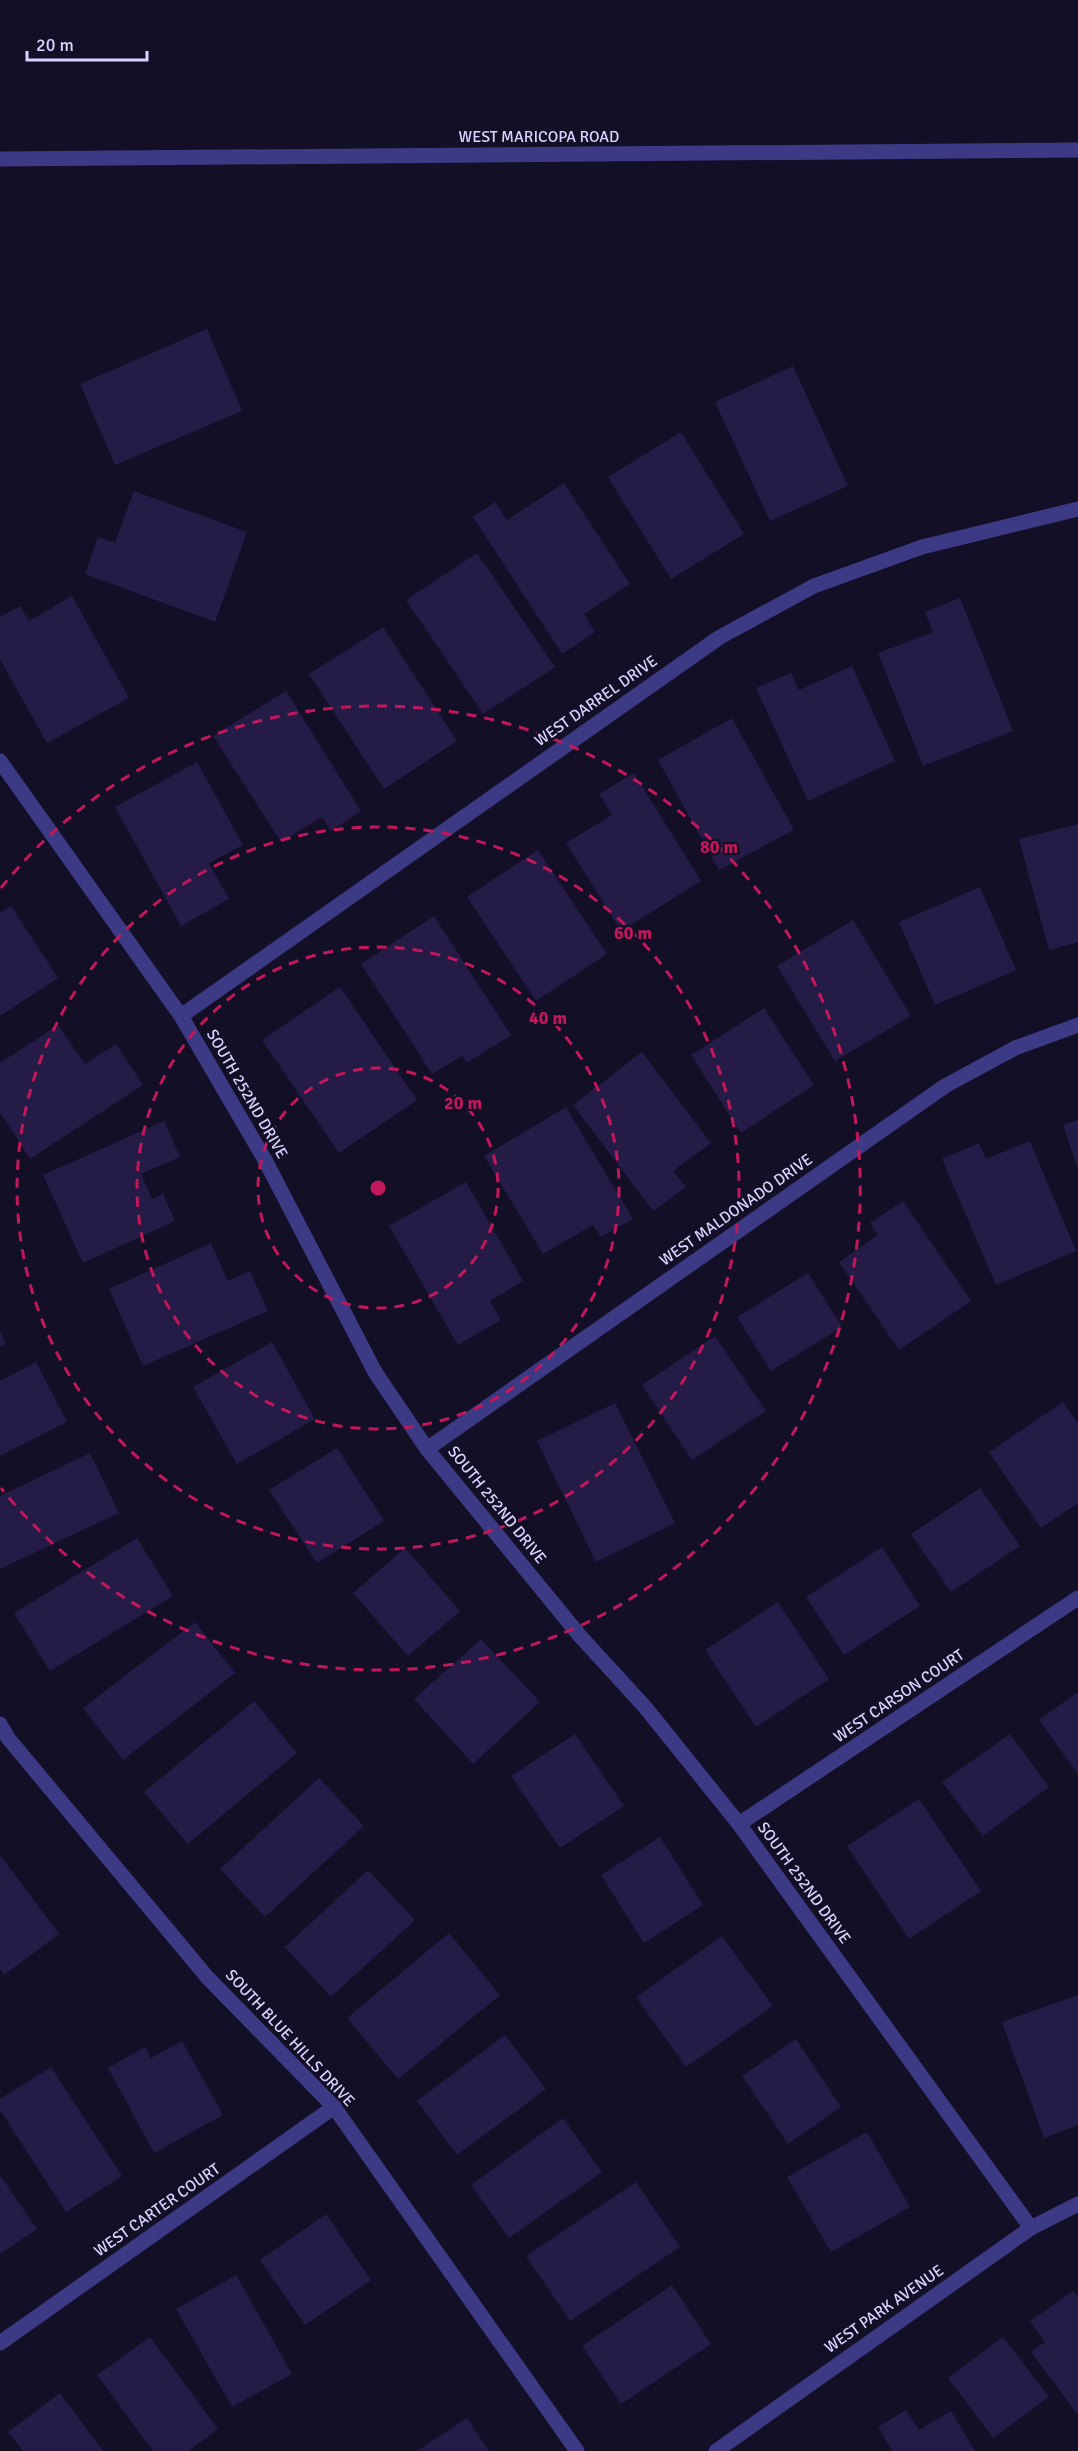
<svg xmlns="http://www.w3.org/2000/svg" width="1078" height="2451" viewBox="0 0 1078 2451" font-family="Signika,sans-serif">
	<rect width="100%" height="100%" fill="#130f26"/>
	<g fill="#241b47">
		<path d="M 207,329 L 242,411 L 115,465 L 80,384 Z"/>
		<path d="M 793,366 L 848,486 L 770,521 L 715,402 Z"/>
		<path d="M 681,432 L 744,534 L 671,579 L 608,477 Z"/>
		<path d="M 564,483 L 630,584 L 584,614 L 595,632 L 562,654 L 473,517 L 495,502 L 507,520 Z"/>
		<path d="M 134,491 L 247,532 L 215,622 L 85,574 L 98,537 L 115,543 Z"/>
		<path d="M 477,553 L 555,667 L 483,714 L 406,600 Z"/>
		<path d="M 72,596 L 129,698 L 47,743 L 0,659 L 0,617 L 20,606 L 29,621 Z"/>
		<path d="M 960,598 L 1013,731 L 923,766 L 878,653 L 933,632 L 925,612 Z"/>
		<path d="M 383,627 L 457,741 L 384,789 L 309,674 Z"/>
		<path d="M 852,666 L 895,761 L 808,801 L 756,688 L 791,673 L 799,690 Z"/>
		<path d="M 286,691 L 361,811 L 331,831 L 322,817 L 281,842 L 213,736 Z"/>
		<path d="M 732,718 L 794,830 L 719,870 L 658,760 Z"/>
		<path d="M 197,762 L 243,845 L 209,863 L 229,899 L 181,926 L 115,807 Z"/>
		<path d="M 634,773 L 701,881 L 621,931 L 566,843 L 612,815 L 599,794 Z"/>
		<path d="M 1078,824 L 1078,942 L 1049,950 L 1019,839 Z"/>
		<path d="M 538,850 L 607,954 L 536,1001 L 467,897 Z"/>
		<path d="M 980,887 L 1016,970 L 935,1005 L 899,922 Z"/>
		<path d="M 11,906 L 58,978 L 0,1016 L 0,913 Z"/>
		<path d="M 434,916 L 511,1035 L 467,1063 L 462,1056 L 432,1074 L 361,964 Z"/>
		<path d="M 853,920 L 911,1016 L 835,1061 L 777,966 Z"/>
		<path d="M 340,987 L 417,1100 L 339,1153 L 262,1040 Z"/>
		<path d="M 764,1008 L 814,1085 L 741,1133 L 691,1055 Z"/>
		<path d="M 58,1025 L 85,1064 L 116,1044 L 143,1085 L 30,1159 L 0,1112 L 0,1063 Z"/>
		<path d="M 642,1052 L 711,1143 L 673,1171 L 686,1187 L 653,1211 L 573,1105 Z"/>
		<path d="M 566,1107 L 633,1219 L 601,1237 L 593,1225 L 543,1254 L 484,1156 Z"/>
		<path d="M 1078,1120 L 1078,1169 L 1063,1125 Z"/>
		<path d="M 164,1121 L 180,1157 L 141,1174 L 152,1199 L 163,1194 L 175,1221 L 83,1263 L 43,1175 Z"/>
		<path d="M 1030,1141 L 1076,1251 L 996,1285 L 942,1159 L 979,1143 L 986,1159 Z"/>
		<path d="M 466,1182 L 523,1281 L 490,1301 L 501,1320 L 458,1345 L 389,1226 Z"/>
		<path d="M 903,1201 L 971,1301 L 899,1350 L 839,1262 L 878,1235 L 870,1223 Z"/>
		<path d="M 211,1243 L 228,1281 L 250,1271 L 268,1311 L 143,1366 L 109,1289 Z"/>
		<path d="M 808,1273 L 842,1327 L 771,1371 L 737,1317 Z"/>
		<path d="M 0,1331 L 6,1344 L 0,1346 Z"/>
		<path d="M 715,1336 L 766,1411 L 692,1460 L 642,1385 Z"/>
		<path d="M 272,1342 L 315,1419 L 237,1464 L 193,1387 Z"/>
		<path d="M 36,1362 L 67,1422 L 0,1456 L 0,1381 Z"/>
		<path d="M 1063,1402 L 1078,1423 L 1078,1503 L 1041,1528 L 989,1452 Z"/>
		<path d="M 615,1403 L 675,1523 L 596,1562 L 537,1441 Z"/>
		<path d="M 337,1448 L 384,1521 L 317,1563 L 269,1490 Z"/>
		<path d="M 90,1453 L 119,1513 L 0,1569 L 0,1496 Z"/>
		<path d="M 980,1488 L 1020,1546 L 951,1592 L 911,1534 Z"/>
		<path d="M 137,1538 L 173,1596 L 50,1671 L 14,1613 Z"/>
		<path d="M 882,1547 L 920,1606 L 844,1655 L 806,1597 Z"/>
		<path d="M 405,1548 L 460,1611 L 408,1656 L 353,1593 Z"/>
		<path d="M 778,1602 L 829,1679 L 756,1727 L 705,1650 Z"/>
		<path d="M 195,1622 L 235,1673 L 123,1760 L 83,1708 Z"/>
		<path d="M 481,1639 L 540,1702 L 473,1764 L 414,1699 Z"/>
		<path d="M 1078,1692 L 1078,1774 L 1039,1720 Z"/>
		<path d="M 254,1701 L 297,1753 L 188,1844 L 144,1792 Z"/>
		<path d="M 575,1734 L 624,1806 L 560,1848 L 511,1776 Z"/>
		<path d="M 1010,1734 L 1049,1787 L 983,1836 L 942,1782 Z"/>
		<path d="M 319,1778 L 364,1826 L 265,1917 L 220,1869 Z"/>
		<path d="M 919,1799 L 981,1891 L 909,1939 L 847,1846 Z"/>
		<path d="M 660,1837 L 703,1905 L 644,1943 L 601,1875 Z"/>
		<path d="M 0,1855 L 59,1934 L 4,1975 L 0,1969 Z"/>
		<path d="M 368,1870 L 415,1920 L 331,1997 L 285,1947 Z"/>
		<path d="M 449,1933 L 500,1995 L 398,2079 L 347,2018 Z"/>
		<path d="M 722,1936 L 773,2006 L 686,2067 L 636,1997 Z"/>
		<path d="M 1078,1995 L 1078,2125 L 1044,2138 L 1002,2022 Z"/>
		<path d="M 505,2035 L 546,2089 L 457,2155 L 417,2101 Z"/>
		<path d="M 796,2039 L 841,2107 L 788,2144 L 742,2076 Z"/>
		<path d="M 182,2041 L 223,2115 L 154,2153 L 108,2068 L 145,2047 L 151,2058 Z"/>
		<path d="M 51,2067 L 122,2176 L 66,2212 L 0,2110 L 0,2099 Z"/>
		<path d="M 563,2118 L 602,2172 L 509,2238 L 471,2185 Z"/>
		<path d="M 867,2132 L 910,2207 L 831,2252 L 787,2177 Z"/>
		<path d="M 0,2175 L 37,2229 L 0,2254 Z"/>
		<path d="M 636,2182 L 680,2247 L 570,2321 L 526,2256 Z"/>
		<path d="M 326,2214 L 371,2280 L 305,2325 L 260,2260 Z"/>
		<path d="M 236,2275 L 292,2374 L 232,2407 L 176,2309 Z"/>
		<path d="M 672,2285 L 711,2344 L 621,2404 L 582,2346 Z"/>
		<path d="M 1073,2291 L 1078,2297 L 1078,2415 L 1031,2352 L 1045,2342 L 1030,2321 Z"/>
		<path d="M 150,2337 L 218,2429 L 188,2451 L 153,2451 L 97,2375 Z"/>
		<path d="M 1003,2337 L 1049,2397 L 993,2438 L 948,2378 Z"/>
		<path d="M 60,2393 L 103,2451 L 23,2451 L 8,2432 Z"/>
		<path d="M 906,2410 L 919,2430 L 951,2411 L 975,2451 L 892,2451 L 878,2427 Z"/>
		<path d="M 467,2418 L 489,2451 L 417,2451 Z"/>
	</g>
	<g fill="none" stroke-linecap="round" stroke-linejoin="round">
		<g stroke="#3d3a85" stroke-width="15">
			<path d="M 0,761 L 181,1016 L 265,1160 L 375,1372 L 427,1449 L 580,1636 L 645,1707 L 739,1824 L 1031,2228"/>
			<path d="M 181,1016 L 720,637 L 814,586 L 922,547 L 1078,509"/>
			<path d="M 427,1449 L 945,1086 L 1015,1048 L 1078,1025"/>
			<path d="M 0,1724 L 8,1738 L 207,1977 L 334,2107 L 577,2451"/>
			<path d="M 739,1824 L 1078,1598"/>
			<path d="M 0,2343 L 334,2107"/>
			<path d="M 716,2451 L 1031,2228 L 1078,2204"/>
		</g>
		<path stroke="#3d3a85" stroke-width="15" d="M 0,159 L 1078,150"/>
	</g>
	<g fill="none" stroke="#c2185b" stroke-width="3" stroke-dasharray="10 8">
		<circle cx="378" cy="1188" r="120"/>
		<circle cx="378" cy="1188" r="241"/>
		<circle cx="378" cy="1188" r="361"/>
		<path d="M1 888A482 482 0 1 1 1 1488"/>
	</g>
	<g text-anchor="middle" dominant-baseline="central" stroke-width="4.5" stroke-linejoin="round" paint-order="stroke">
		<g font-size="16" fill="#d9d4ff" stroke="#130f26">
			<text x="539" y="137">WEST MARICOPA ROAD</text>
			<text transform="translate(596 701) rotate(-35)">WEST DARREL DRIVE</text>
			<text transform="translate(247 1094) rotate(60)">SOUTH 252ND DRIVE</text>
			<text transform="translate(736 1210) rotate(-35)">WEST MALDONADO DRIVE</text>
			<text transform="translate(497 1505) rotate(51)">SOUTH 252ND DRIVE</text>
			<text transform="translate(899 1696) rotate(-34)">WEST CARSON COURT</text>
			<text transform="translate(804 1883) rotate(54)">SOUTH 252ND DRIVE</text>
			<text transform="translate(290 2038) rotate(47)">SOUTH BLUE HILLS DRIVE</text>
			<text transform="translate(157 2210) rotate(-35)">WEST CARTER COURT</text>
			<text transform="translate(884 2309) rotate(-35)">WEST PARK AVENUE</text>
		</g>
	</g>
	<circle cx="378" cy="1188" r="9" fill="#c2185b" stroke="#130f26" stroke-width="3"/>
	<g font-size="18" text-anchor="middle" font-weight="bold" fill="#c2185b" stroke="#130f26" stroke-width="4.5" stroke-linejoin="round" paint-order="stroke">
		<text x="719" y="853">80 m</text>
		<text x="633" y="939">60 m</text>
		<text x="548" y="1024">40 m</text>
		<text x="463" y="1109">20 m</text>
	</g>
	<path d="M27 51v9h120v-9" fill="none" stroke="#d9d4ff" stroke-width="3"/>
	<text x="36" y="51" font-size="18" fill="#d9d4ff" stroke="#130f26" stroke-width="4.5" paint-order="stroke">20 m</text>
</svg>
